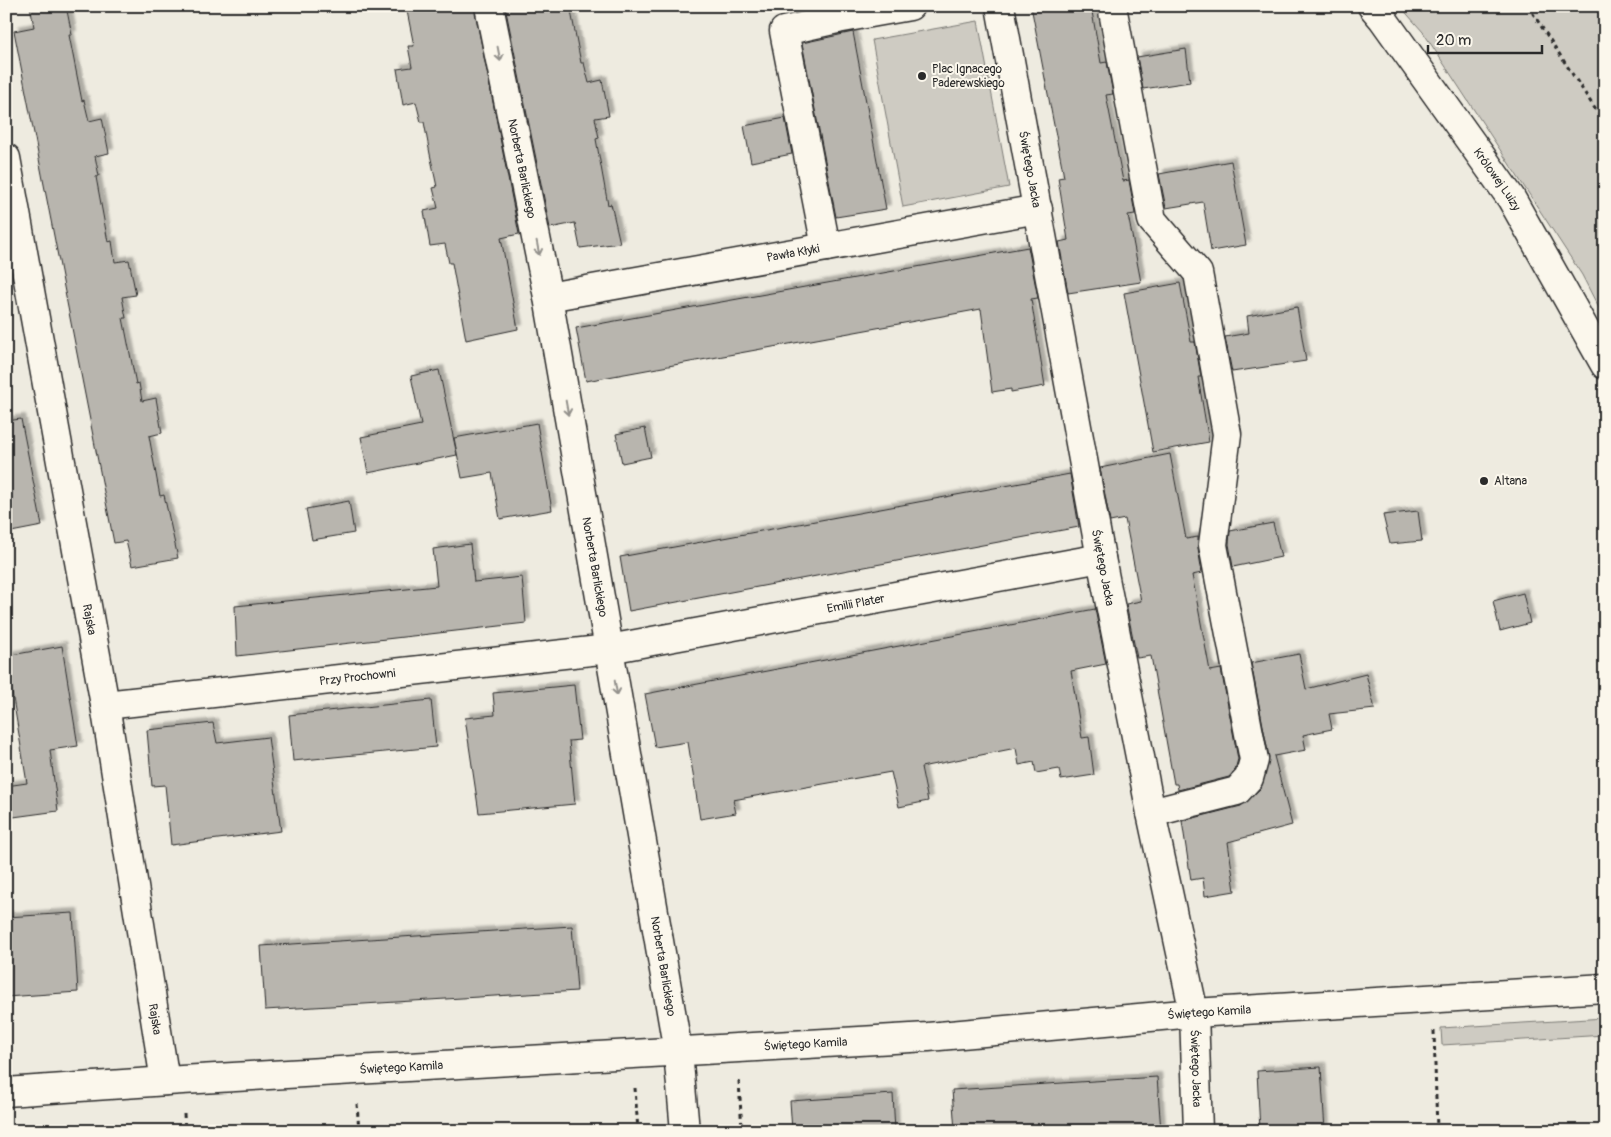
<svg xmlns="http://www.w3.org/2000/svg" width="1611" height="1137" viewBox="0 0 1611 1137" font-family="Pangolin,sans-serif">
	<defs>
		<filter id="shadow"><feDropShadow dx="4.5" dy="-4.5" stdDeviation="1" flood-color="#0004"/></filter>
	</defs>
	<rect width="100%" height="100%" fill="#eeebe0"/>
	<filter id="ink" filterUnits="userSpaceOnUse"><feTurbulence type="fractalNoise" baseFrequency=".02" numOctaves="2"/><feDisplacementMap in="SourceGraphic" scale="10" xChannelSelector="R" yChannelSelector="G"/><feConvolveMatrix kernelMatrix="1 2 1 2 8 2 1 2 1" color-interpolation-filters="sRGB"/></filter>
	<g filter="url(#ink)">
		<g fill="#cecbc2" stroke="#7c7b76">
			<path d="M 1400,6 L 1605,6 L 1605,320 L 1582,275 L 1423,32 Z"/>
			<path d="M 978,21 L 1009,187 L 903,207 L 872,40 Z"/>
			<path d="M 1605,1018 L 1605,1035 L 1442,1045 L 1441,1028 Z"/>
		</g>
		<g fill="#b8b5ae" stroke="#2b2b2b" filter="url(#shadow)">
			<path d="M 30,6 L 66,6 L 72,35 L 69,35 L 82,101 L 84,100 L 89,121 L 102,118 L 109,153 L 95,156 L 99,176 L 96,177 L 108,242 L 112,241 L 115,262 L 129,260 L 136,295 L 122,297 L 126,318 L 123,318 L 136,384 L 139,383 L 142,401 L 156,398 L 162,433 L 149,436 L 160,496 L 164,495 L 178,558 L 132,566 L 126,541 L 114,543 L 14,31 L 34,27 Z"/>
			<path d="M 406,6 L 474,6 L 519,234 L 501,238 L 518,329 L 466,340 L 452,263 L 449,263 L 445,244 L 430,246 L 424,211 L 438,208 L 433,188 L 437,187 L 430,154 L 424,122 L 421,122 L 416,102 L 403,105 L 397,69 L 412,67 L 408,46 L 414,46 Z"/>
			<path d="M 505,6 L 570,6 L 581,63 L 584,63 L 589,83 L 602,80 L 609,116 L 595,118 L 599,138 L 596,139 L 608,205 L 611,204 L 620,243 L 580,248 L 575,223 L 550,228 Z"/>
			<path d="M 1031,6 L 1091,6 L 1101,63 L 1107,62 L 1113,94 L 1106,95 L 1123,181 L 1129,180 L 1135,214 L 1128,215 L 1141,282 L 1068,293 L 1059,242 L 1068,240 L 1058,178 L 1064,177 Z"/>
			<path d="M 853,32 L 886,209 L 836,217 L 802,43 Z"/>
			<path d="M 1186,49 L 1190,82 L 1143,89 L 1137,57 Z"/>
			<path d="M 785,118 L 792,154 L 751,162 L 744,126 Z"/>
			<path d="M 1231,161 L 1246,245 L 1211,251 L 1203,202 L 1166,208 L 1159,174 Z"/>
			<path d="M 1028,247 L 1038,298 L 1031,299 L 1045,386 L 1011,392 L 1011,389 L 992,392 L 981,309 L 586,381 L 576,328 Z"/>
			<path d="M 1180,283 L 1191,342 L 1195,342 L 1201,377 L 1198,377 L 1209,442 L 1153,452 L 1124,293 Z"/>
			<path d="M 1297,307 L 1306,361 L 1232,372 L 1225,337 L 1249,333 L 1247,316 Z"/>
			<path d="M 439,370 L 457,455 L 368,473 L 361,437 L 421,425 L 411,376 Z"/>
			<path d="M 21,419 L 42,526 L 6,533 L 6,421 Z"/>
			<path d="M 537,423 L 552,510 L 500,519 L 492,473 L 462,478 L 454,438 Z"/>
			<path d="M 645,428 L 651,457 L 622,463 L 616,434 Z"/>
			<path d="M 1170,454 L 1186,539 L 1198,537 L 1198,548 L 1202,573 L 1192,575 L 1210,671 L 1221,669 L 1238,759 L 1235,770 L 1229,777 L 1178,790 L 1177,784 L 1174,784 L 1151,656 L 1137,658 L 1126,604 L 1141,601 L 1125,519 L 1110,522 L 1100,468 Z"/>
			<path d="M 1070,474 L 1079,527 L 629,611 L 620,557 Z"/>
			<path d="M 349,501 L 354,533 L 312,540 L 306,509 Z"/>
			<path d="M 1418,511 L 1422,541 L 1390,544 L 1383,515 Z"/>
			<path d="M 1273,523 L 1281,557 L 1233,567 L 1229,544 L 1230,531 Z"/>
			<path d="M 470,544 L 474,582 L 522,577 L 526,623 L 237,656 L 235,606 L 437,586 L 433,549 Z"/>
			<path d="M 1523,593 L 1530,623 L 1500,631 L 1493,601 Z"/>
			<path d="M 1095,609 L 1106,664 L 1071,671 L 1082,738 L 1089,737 L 1094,775 L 1061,780 L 1059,769 L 1036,773 L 1034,762 L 1019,765 L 1016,748 L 921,767 L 928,801 L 899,807 L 891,772 L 733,800 L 736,813 L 700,819 L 688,742 L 655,747 L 645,694 Z"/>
			<path d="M 62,646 L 78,746 L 50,750 L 58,811 L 6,818 L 6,786 L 27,783 L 6,656 Z"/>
			<path d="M 1299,654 L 1306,689 L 1366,674 L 1375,709 L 1329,714 L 1332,729 L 1303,735 L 1306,750 L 1274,756 L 1292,825 L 1228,842 L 1235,891 L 1205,896 L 1203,878 L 1191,880 L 1182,821 L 1241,806 L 1260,789 L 1269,757 L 1251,663 Z"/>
			<path d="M 574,685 L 580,740 L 569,741 L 575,804 L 479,813 L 465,718 L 495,715 L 493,693 Z"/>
			<path d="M 431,700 L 436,747 L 293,761 L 289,715 Z"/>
			<path d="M 213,723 L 217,743 L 268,737 L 281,831 L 171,845 L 165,785 L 152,786 L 147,730 Z"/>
			<path d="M 73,913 L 78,992 L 6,997 L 6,917 Z"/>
			<path d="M 572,926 L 577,991 L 265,1010 L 261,946 Z"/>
			<path d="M 1321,1067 L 1325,1131 L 1260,1131 L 1257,1071 Z"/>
			<path d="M 1157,1077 L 1161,1131 L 955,1131 L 952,1090 Z"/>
			<path d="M 893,1094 L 895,1131 L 792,1131 L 790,1101 Z"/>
		</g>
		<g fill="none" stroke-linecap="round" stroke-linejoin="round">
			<defs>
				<g id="minor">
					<path id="s1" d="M 489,6 L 548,297 L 609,649 L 678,1052 L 685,1131"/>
					<path id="s2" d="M 1000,6 L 1101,558 L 1151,813 L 1194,1013 L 1198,1131"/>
					<path d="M 1112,6 L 1152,220 L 1198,273 L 1227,434 L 1213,545 L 1254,760 L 1249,778 L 1237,791 L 1151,813"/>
					<path id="s3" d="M 1372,6 L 1383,19 L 1511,198 L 1605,365"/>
					<path d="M 837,19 L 910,6"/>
					<path id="s4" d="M 6,158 L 105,705 L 165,1081"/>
					<path d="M 826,247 L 784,31 L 837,19 L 835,6"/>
					<path id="s5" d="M 548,297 L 1038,209"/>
					<path id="s6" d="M 105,705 L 609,649 L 1101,558"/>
					<path id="s7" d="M 6,1092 L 182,1080 L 928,1037 L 1194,1013 L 1605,988"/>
				</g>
			</defs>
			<use href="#minor" stroke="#2b2b2b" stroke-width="31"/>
			<g stroke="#2b2b2b" stroke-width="3" stroke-dasharray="4 4" stroke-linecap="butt">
				<path d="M 1528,6 L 1605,124"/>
				<path d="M 1434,1031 L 1437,1131"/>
				<path d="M 739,1081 L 742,1131"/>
				<path d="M 635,1088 L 638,1131"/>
				<path d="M 357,1104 L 359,1131"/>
				<path d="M 184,1114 L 185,1131"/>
			</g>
			<use href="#minor" stroke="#fbf7ec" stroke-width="28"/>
		</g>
		<defs><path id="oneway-shaft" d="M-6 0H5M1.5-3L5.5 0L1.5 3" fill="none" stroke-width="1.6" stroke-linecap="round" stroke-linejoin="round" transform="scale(1.25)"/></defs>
		<g stroke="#93918c">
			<use href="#oneway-shaft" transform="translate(499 54) rotate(79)"/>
			<use href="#oneway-shaft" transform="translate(538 248) rotate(79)"/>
			<use href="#oneway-shaft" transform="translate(567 408) rotate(80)"/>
			<use href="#oneway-shaft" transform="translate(616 688) rotate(80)"/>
		</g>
	</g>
	<g fill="#2b2b2b" stroke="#fbf7ec" stroke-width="2">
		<circle cx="922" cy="76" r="5"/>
		<circle cx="1484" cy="481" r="5"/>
	</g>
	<g text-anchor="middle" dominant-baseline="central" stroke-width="4" stroke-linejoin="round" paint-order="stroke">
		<g font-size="12" fill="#2b2b2b" stroke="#fbf7ec" text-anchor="start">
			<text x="932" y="69">Plac Ignacego<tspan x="932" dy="14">Paderewskiego</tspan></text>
			<text x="1494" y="481">Altana</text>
		</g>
		<g font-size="12" fill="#2b2b2b" stroke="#fbf7ec">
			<text stroke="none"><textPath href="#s1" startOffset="166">Norberta Barlickiego</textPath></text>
			<text stroke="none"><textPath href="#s2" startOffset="166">Świętego Jacka</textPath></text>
			<text stroke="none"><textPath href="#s3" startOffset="214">Królowej Luizy</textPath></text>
			<text stroke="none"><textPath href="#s5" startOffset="249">Pawła Kłyki</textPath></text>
			<text stroke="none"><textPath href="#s1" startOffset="571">Norberta Barlickiego</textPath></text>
			<text stroke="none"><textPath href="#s2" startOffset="571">Świętego Jacka</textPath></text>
			<text stroke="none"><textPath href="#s6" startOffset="758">Emilii Plater</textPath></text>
			<text stroke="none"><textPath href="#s4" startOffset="469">Rajska</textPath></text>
			<text stroke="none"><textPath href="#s6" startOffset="254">Przy Prochowni</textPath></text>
			<text stroke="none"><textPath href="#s1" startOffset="976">Norberta Barlickiego</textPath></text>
			<text stroke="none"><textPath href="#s7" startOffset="1206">Świętego Kamila</textPath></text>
			<text stroke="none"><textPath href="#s4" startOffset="874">Rajska</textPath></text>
			<text stroke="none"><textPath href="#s7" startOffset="801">Świętego Kamila</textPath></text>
			<text stroke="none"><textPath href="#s7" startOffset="396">Świętego Kamila</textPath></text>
			<text stroke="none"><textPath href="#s2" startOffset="1081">Świętego Jacka</textPath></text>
		</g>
	</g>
	<rect width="1611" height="1137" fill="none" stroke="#fbf7ec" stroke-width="25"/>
	<rect x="12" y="12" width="1586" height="1112" fill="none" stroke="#2b2b2b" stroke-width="2" filter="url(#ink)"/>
	<path d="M1428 45v8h114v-8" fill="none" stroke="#2b2b2b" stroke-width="2.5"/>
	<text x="1436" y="45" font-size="15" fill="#2b2b2b" stroke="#fbf7ec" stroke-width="4" paint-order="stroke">20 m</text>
</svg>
